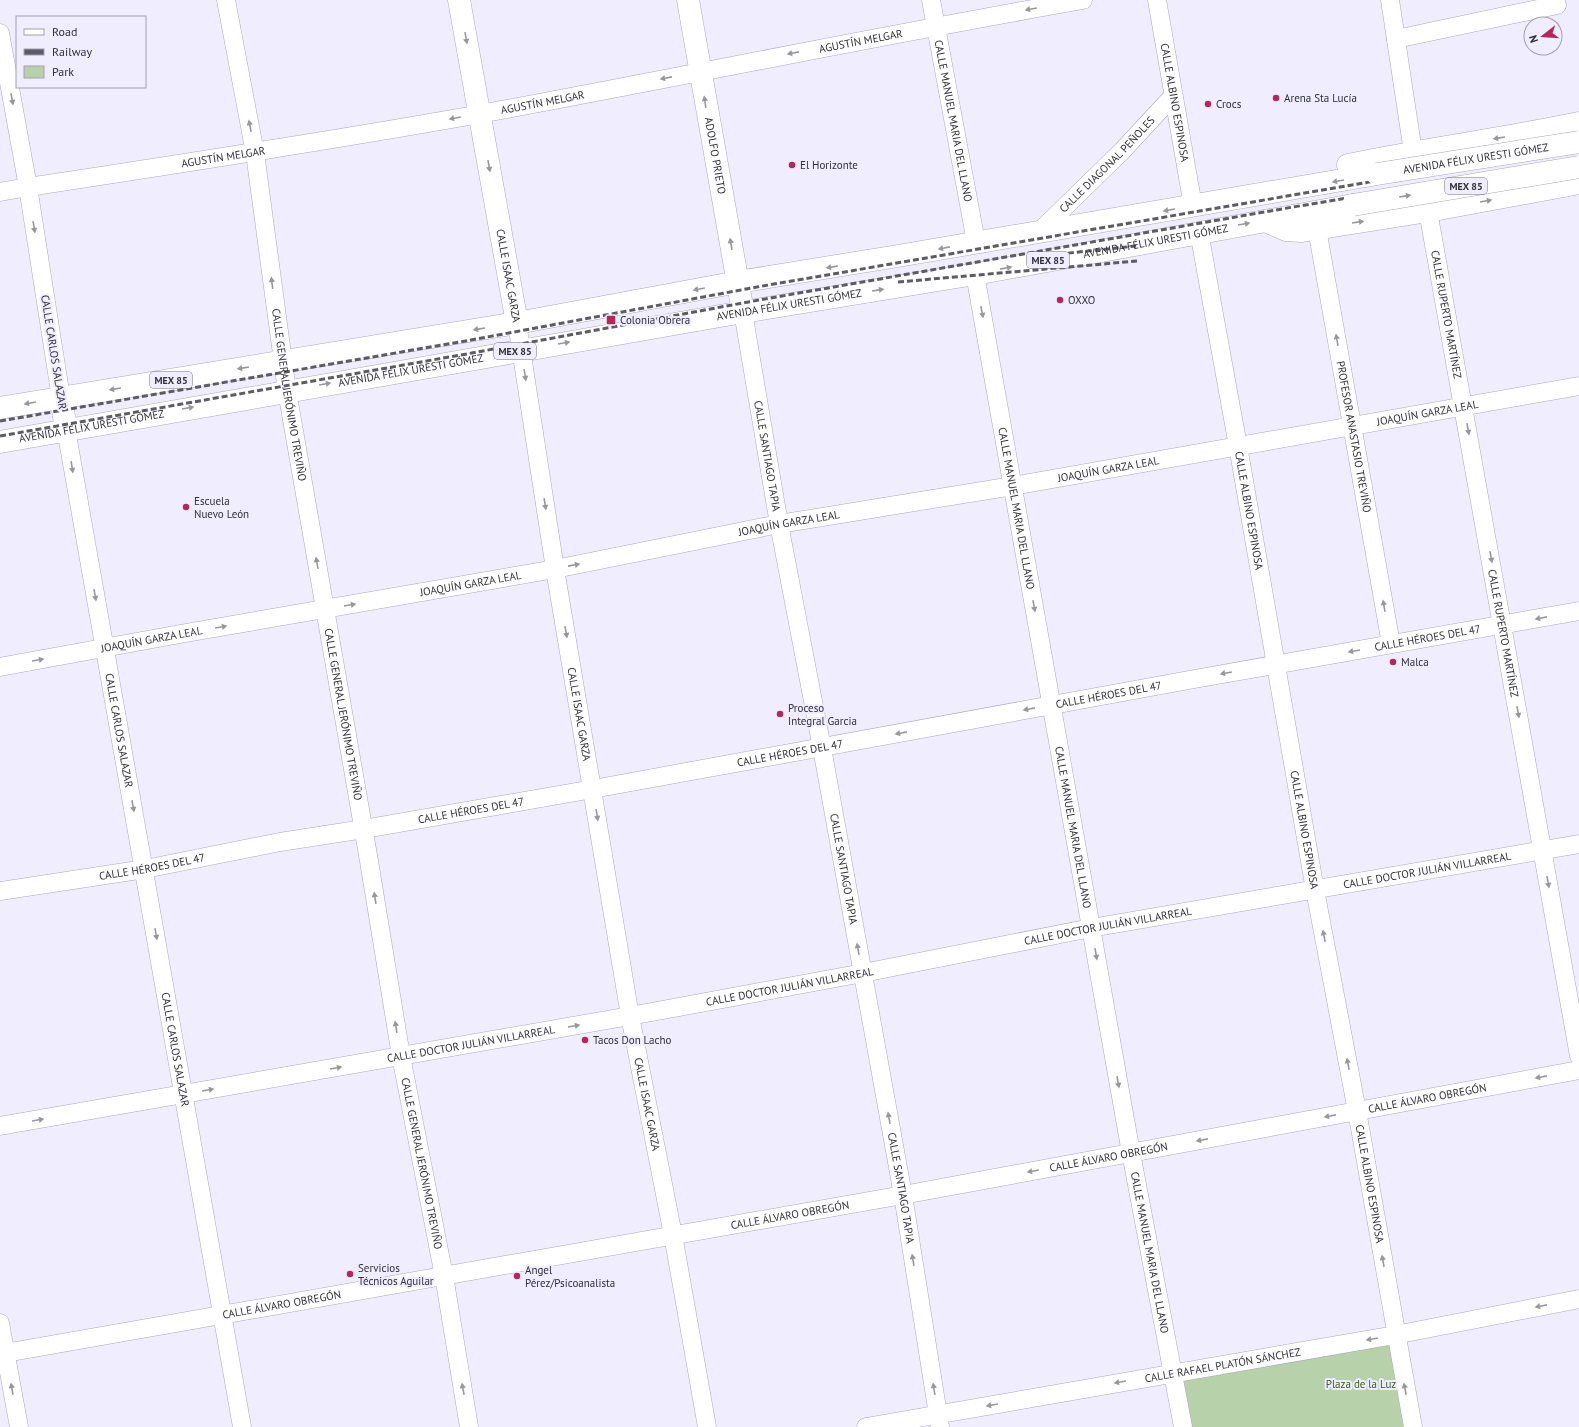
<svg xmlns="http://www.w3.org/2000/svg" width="1579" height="1427" viewBox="0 0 1579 1427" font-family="'PT Sans',sans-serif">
	<rect width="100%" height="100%" fill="#efedff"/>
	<path fill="#b7d1aa" d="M 1395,1335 L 1413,1427 L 1183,1427 L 1173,1373 Z"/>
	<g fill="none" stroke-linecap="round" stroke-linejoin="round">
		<defs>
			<g id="street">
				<path id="s1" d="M 226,0 L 255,153 L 287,391 L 369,861 L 401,1056 L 444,1276 L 469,1427"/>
				<path id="s2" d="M 931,0 L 976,242"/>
				<path id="s3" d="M 1157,0 L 1193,206"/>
				<path d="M 1390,0 L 1413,152"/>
				<path d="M 0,33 L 28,187 L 61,398"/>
				<path d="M 1396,39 L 1557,5"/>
				<path id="s4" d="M 0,192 L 28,187 C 179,164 330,141 480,114 C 681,77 882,35 1083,0"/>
				<path id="s5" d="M 1428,211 L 1579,1056"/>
				<path id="s6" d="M 1317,229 L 1391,644"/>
				<path id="s7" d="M 1039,232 L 1122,151 L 1173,96"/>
				<path id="s8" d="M 1199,232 L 1238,446 L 1315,890 L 1357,1111 L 1413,1427"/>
				<path id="s9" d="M 975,274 L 1131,1153 L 1183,1427"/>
				<path id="s10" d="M 743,312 L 779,524 L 822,748 L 903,1195 L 940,1427"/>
				<path id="s11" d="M 517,323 L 555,569 L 630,1016 L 673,1235 L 707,1427"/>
				<path id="s12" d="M 66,429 L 242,1427"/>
				<path id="s13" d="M 0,667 L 180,634 L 555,569 L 779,524 L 1013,486 L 1579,386"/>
				<path id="s14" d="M 0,891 L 145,869 L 280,842 L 364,829 L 593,789 L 1200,678 L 1579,611"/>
				<path id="s15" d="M 0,1126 L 630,1016 L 863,973 L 1091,928 L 1579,844"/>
				<path d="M 0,1323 L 19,1427"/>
				<path id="s16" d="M 0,1354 L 903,1195 L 1579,1070"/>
				<path id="s17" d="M 866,1427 L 1395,1335 L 1579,1299"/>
			</g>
			<g id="secondary">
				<path id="s18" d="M 459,0 L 517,323"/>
				<path id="s19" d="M 688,0 L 743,312"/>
				<path d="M 61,398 L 66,429"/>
			</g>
			<g id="primary">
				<path d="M 1348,165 C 1425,149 1502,139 1579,123"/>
				<path d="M 1268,222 L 1286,230 L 1302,231 L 1428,211 L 1579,183"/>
				<path d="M 0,408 L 517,323 L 738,282 L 898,256 L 1377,174"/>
				<path id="s20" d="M 0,442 L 743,312 L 975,274 L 1353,205"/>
			</g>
		</defs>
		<use href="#street" stroke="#aca9bd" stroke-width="19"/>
		<use href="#secondary" stroke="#aca9bd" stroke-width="23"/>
		<use href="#primary" stroke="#aca9bd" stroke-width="23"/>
		<use href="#street" stroke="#fff" stroke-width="18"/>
		<use href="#secondary" stroke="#fff" stroke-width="22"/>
		<use href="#primary" stroke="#fff" stroke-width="22"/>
		<g stroke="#5d5b66" stroke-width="3" stroke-dasharray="6 3" stroke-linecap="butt">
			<path d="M 1050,255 L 1136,246"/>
			<path d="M 898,282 L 1137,261"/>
			<path d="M 0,421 L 471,340 L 757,287 L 1579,146"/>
			<path d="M 0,436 L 472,353 L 759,300 L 1293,207 L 1579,160"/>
		</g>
		<defs>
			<g id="primary-bridge">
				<path id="s21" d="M 1377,174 L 1579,142"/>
				<path d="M 1353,205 L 1579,167"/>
			</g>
		</defs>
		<use href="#primary-bridge" stroke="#aca9bd" stroke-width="23" stroke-linecap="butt"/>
		<use href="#primary-bridge" stroke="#fff" stroke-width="22"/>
	</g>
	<defs><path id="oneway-solid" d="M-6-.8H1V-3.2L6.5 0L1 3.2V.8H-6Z"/></defs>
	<g fill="#98979b">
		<use href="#oneway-solid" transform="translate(1031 9) rotate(170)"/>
		<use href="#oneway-solid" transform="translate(466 38) rotate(80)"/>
		<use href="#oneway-solid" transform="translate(793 53) rotate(169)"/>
		<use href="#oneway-solid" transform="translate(666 78) rotate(169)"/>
		<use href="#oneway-solid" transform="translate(12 99) rotate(80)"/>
		<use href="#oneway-solid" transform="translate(705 102) rotate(-98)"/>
		<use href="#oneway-solid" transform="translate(455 118) rotate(170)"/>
		<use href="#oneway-solid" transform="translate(250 126) rotate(-101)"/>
		<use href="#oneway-solid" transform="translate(1499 138) rotate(171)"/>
		<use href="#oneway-solid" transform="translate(489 166) rotate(80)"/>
		<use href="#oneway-solid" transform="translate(1338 181) rotate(170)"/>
		<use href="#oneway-solid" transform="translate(1405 196) rotate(-9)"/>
		<use href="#oneway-solid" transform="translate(1486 201) rotate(-10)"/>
		<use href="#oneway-solid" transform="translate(1169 210) rotate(170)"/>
		<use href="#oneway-solid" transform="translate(1358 222) rotate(-9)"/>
		<use href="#oneway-solid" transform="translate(1244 224) rotate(-10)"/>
		<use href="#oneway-solid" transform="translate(34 227) rotate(81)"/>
		<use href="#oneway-solid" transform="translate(731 244) rotate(-100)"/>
		<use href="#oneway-solid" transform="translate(944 248) rotate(169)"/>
		<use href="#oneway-solid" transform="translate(832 267) rotate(171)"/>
		<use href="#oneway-solid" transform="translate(1006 268) rotate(-11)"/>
		<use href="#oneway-solid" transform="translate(272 283) rotate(-97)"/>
		<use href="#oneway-solid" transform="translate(699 289) rotate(170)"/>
		<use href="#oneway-solid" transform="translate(878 290) rotate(-9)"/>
		<use href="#oneway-solid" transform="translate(982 312) rotate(79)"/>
		<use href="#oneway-solid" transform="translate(479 329) rotate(171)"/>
		<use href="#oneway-solid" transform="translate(1337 340) rotate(-100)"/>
		<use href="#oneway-solid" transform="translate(564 343) rotate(-10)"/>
		<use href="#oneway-solid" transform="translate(243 368) rotate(171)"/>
		<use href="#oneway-solid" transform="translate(525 375) rotate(81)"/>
		<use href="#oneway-solid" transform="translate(325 384) rotate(-10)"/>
		<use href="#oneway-solid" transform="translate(115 389) rotate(171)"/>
		<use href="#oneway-solid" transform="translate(30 403) rotate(170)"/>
		<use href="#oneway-solid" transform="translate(188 408) rotate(-10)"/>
		<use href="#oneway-solid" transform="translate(1468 429) rotate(80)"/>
		<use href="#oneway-solid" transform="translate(72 467) rotate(81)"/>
		<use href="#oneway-solid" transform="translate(545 504) rotate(81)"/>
		<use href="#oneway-solid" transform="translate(1491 557) rotate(80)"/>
		<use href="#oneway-solid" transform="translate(317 563) rotate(-100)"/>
		<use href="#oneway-solid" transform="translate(574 565) rotate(-11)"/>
		<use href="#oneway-solid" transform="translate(95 595) rotate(80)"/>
		<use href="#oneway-solid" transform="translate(350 605) rotate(-10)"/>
		<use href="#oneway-solid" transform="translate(1034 606) rotate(80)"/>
		<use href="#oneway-solid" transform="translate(1384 606) rotate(-100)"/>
		<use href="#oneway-solid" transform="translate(1541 618) rotate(169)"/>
		<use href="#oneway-solid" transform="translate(221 627) rotate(-10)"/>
		<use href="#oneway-solid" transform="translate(566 632) rotate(80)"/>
		<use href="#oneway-solid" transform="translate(1354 651) rotate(170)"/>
		<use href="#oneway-solid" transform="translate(38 660) rotate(-10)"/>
		<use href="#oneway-solid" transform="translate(1226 673) rotate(170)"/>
		<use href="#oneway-solid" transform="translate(1029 709) rotate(169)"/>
		<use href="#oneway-solid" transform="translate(1518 712) rotate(80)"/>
		<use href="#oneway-solid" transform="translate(901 733) rotate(169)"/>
		<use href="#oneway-solid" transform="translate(133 806) rotate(80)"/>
		<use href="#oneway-solid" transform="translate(597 815) rotate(81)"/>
		<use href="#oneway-solid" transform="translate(1548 882) rotate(80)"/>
		<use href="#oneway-solid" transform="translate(375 898) rotate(-99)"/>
		<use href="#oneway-solid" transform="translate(156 934) rotate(80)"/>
		<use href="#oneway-solid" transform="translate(1324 936) rotate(-101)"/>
		<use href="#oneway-solid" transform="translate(858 949) rotate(-100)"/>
		<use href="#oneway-solid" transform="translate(1096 954) rotate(80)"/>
		<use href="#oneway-solid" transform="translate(574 1026) rotate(-10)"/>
		<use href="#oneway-solid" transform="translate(396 1027) rotate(-99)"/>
		<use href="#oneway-solid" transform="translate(1348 1064) rotate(-101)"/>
		<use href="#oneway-solid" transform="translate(336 1068) rotate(-10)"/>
		<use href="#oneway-solid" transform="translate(1541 1077) rotate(169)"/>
		<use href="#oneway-solid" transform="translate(1118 1082) rotate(80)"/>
		<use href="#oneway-solid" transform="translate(208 1090) rotate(-10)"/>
		<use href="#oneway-solid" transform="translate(1330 1116) rotate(169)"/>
		<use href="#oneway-solid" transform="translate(889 1118) rotate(-100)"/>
		<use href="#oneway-solid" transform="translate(38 1120) rotate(-10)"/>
		<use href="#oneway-solid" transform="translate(1202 1140) rotate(169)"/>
		<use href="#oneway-solid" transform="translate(1033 1171) rotate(170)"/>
		<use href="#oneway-solid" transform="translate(913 1260) rotate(-99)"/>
		<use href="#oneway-solid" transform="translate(1383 1261) rotate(-100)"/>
		<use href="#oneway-solid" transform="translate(1541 1306) rotate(169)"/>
		<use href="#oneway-solid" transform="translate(1372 1339) rotate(170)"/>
		<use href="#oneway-solid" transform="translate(1120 1382) rotate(170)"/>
		<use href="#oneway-solid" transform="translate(12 1389) rotate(-100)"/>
		<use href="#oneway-solid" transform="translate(463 1389) rotate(-100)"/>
		<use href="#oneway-solid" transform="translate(934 1389) rotate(-99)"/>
		<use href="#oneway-solid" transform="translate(1405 1389) rotate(-101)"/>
		<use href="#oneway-solid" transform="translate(992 1405) rotate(170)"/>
	</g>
	<g fill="#b62758" stroke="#efedff" stroke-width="1.5">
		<circle cx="1276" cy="98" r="4"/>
		<circle cx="1208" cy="104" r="4"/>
		<circle cx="792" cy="165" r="4"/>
		<circle cx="1060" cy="300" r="4"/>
		<rect x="606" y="315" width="10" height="10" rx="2"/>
		<circle cx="186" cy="507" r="4"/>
		<circle cx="1393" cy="662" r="4"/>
		<circle cx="780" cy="714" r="4"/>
		<circle cx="585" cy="1040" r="4"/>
		<circle cx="350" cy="1274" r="4"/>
		<circle cx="517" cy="1276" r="4"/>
	</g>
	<g text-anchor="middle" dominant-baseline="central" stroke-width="4" stroke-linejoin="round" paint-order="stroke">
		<g fill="#efedff" stroke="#696873" stroke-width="1">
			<rect x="1445" y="178" width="42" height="16" rx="3"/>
			<rect x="1027" y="252" width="42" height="16" rx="3"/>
			<rect x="494" y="343" width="42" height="16" rx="3"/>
			<rect x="150" y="372" width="42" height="16" rx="3"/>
		</g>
		<g font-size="10" font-weight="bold" fill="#302f37">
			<text x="1466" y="186">MEX 85</text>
			<text x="1048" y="260">MEX 85</text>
			<text x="515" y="351">MEX 85</text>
			<text x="171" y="380">MEX 85</text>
		</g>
		<g font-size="11" fill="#302f37" stroke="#efedff">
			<text stroke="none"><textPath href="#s4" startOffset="874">AGUSTÍN MELGAR</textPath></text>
			<text stroke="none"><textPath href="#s4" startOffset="550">AGUSTÍN MELGAR</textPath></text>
			<text stroke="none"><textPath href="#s3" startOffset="104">CALLE ALBINO ESPINOSA</textPath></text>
			<text stroke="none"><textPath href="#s2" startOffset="123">CALLE MANUEL MARIA DEL LLANO</textPath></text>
			<text stroke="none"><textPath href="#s19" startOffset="158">ADOLFO PRIETO</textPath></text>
			<text stroke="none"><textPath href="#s4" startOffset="226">AGUSTÍN MELGAR</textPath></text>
			<text stroke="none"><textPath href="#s21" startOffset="100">AVENIDA FÉLIX URESTI GÓMEZ</textPath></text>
			<text stroke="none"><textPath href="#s7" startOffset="96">CALLE DIAGONAL PEÑOLES</textPath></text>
			<text stroke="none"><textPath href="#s20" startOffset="1173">AVENIDA FÉLIX URESTI GÓMEZ</textPath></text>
			<text stroke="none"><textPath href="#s18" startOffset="280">CALLE ISAAC GARZA</textPath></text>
			<text stroke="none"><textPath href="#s20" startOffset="801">AVENIDA FÉLIX URESTI GÓMEZ</textPath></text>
			<text stroke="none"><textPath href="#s5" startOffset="105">CALLE RUPERTO MARTÍNEZ</textPath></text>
			<text transform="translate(54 352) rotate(81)">CALLE CARLOS SALAZAR</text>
			<text stroke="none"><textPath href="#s20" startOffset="417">AVENIDA FÉLIX URESTI GÓMEZ</textPath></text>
			<text stroke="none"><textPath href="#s1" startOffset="400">CALLE GENERAL JERÓNIMO TREVIÑO</textPath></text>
			<text stroke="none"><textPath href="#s13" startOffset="1450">JOAQUÍN GARZA LEAL</textPath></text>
			<text stroke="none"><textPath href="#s20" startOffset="93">AVENIDA FÉLIX URESTI GÓMEZ</textPath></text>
			<text stroke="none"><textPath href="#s6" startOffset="211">PROFESOR ANASTASIO TREVIÑO</textPath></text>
			<text stroke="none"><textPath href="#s10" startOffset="146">CALLE SANTIAGO TAPIA</textPath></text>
			<text stroke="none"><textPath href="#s13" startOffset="1126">JOAQUÍN GARZA LEAL</textPath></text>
			<text stroke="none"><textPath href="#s9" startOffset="238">CALLE MANUEL MARIA DEL LLANO</textPath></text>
			<text stroke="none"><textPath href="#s8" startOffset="283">CALLE ALBINO ESPINOSA</textPath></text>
			<text stroke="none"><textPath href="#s13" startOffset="802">JOAQUÍN GARZA LEAL</textPath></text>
			<text stroke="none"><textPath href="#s13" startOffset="478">JOAQUÍN GARZA LEAL</textPath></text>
			<text stroke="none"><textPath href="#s5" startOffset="429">CALLE RUPERTO MARTÍNEZ</textPath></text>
			<text stroke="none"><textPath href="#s14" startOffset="1450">CALLE HÉROES DEL 47</textPath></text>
			<text stroke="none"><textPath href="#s13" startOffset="154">JOAQUÍN GARZA LEAL</textPath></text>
			<text stroke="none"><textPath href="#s14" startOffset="1126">CALLE HÉROES DEL 47</textPath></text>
			<text stroke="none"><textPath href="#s1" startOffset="724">CALLE GENERAL JERÓNIMO TREVIÑO</textPath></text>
			<text stroke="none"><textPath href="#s11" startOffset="396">CALLE ISAAC GARZA</textPath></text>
			<text stroke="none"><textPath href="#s12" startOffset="306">CALLE CARLOS SALAZAR</textPath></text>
			<text stroke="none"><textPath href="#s14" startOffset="802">CALLE HÉROES DEL 47</textPath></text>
			<text stroke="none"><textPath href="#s14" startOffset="478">CALLE HÉROES DEL 47</textPath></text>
			<text stroke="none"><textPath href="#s9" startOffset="562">CALLE MANUEL MARIA DEL LLANO</textPath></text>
			<text stroke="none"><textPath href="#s8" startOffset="607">CALLE ALBINO ESPINOSA</textPath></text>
			<text stroke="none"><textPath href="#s14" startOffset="154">CALLE HÉROES DEL 47</textPath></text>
			<text stroke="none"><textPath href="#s10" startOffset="566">CALLE SANTIAGO TAPIA</textPath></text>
			<text stroke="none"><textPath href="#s15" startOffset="1450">CALLE DOCTOR JULIÁN VILLARREAL</textPath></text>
			<text stroke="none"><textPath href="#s15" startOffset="1126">CALLE DOCTOR JULIÁN VILLARREAL</textPath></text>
			<text stroke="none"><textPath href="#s15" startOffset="802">CALLE DOCTOR JULIÁN VILLARREAL</textPath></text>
			<text stroke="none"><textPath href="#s15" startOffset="478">CALLE DOCTOR JULIÁN VILLARREAL</textPath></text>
			<text stroke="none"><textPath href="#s12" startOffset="630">CALLE CARLOS SALAZAR</textPath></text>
			<text stroke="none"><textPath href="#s16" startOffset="1450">CALLE ÁLVARO OBREGÓN</textPath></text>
			<text stroke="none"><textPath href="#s11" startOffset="792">CALLE ISAAC GARZA</textPath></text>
			<text stroke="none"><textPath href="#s16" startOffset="1126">CALLE ÁLVARO OBREGÓN</textPath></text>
			<text stroke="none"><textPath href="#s1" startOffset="1180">CALLE GENERAL JERÓNIMO TREVIÑO</textPath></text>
			<text stroke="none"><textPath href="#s8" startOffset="967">CALLE ALBINO ESPINOSA</textPath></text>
			<text stroke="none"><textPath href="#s10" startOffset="890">CALLE SANTIAGO TAPIA</textPath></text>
			<text stroke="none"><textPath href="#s16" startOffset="802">CALLE ÁLVARO OBREGÓN</textPath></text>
			<text stroke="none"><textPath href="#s9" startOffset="994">CALLE MANUEL MARIA DEL LLANO</textPath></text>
			<text stroke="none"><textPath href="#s16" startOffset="286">CALLE ÁLVARO OBREGÓN</textPath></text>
			<text stroke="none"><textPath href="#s17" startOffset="362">CALLE RAFAEL PLATÓN SÁNCHEZ</textPath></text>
		</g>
		<g font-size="11" fill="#302f37" stroke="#efedff" text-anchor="start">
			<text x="1284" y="98">Arena Sta Lucía</text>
			<text x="1216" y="104">Crocs</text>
			<text x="800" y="165">El Horizonte</text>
			<text x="1068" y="300">OXXO</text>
			<text x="620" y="320">Colonia Obrera</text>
			<text x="194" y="501">Escuela<tspan x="194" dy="13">Nuevo León</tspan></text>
			<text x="1401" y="662">Malca</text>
			<text x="788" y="708">Proceso<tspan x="788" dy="13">Integral Garcia</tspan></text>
			<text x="593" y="1040">Tacos Don Lacho</text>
			<text x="358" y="1268">Servicios<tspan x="358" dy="13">Técnicos Aguilar</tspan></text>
			<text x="525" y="1270">Angel<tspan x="525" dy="13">Pérez/Psicoanalista</tspan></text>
		</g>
		<g font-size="11" fill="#38601f" stroke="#efedff">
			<text x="1361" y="1384">Plaza de la Luz</text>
		</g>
	</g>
	<rect x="16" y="16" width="130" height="72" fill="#efedff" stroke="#a3a1af"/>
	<rect x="24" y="29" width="20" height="6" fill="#ffffff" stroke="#a3a1af"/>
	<text x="52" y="36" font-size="12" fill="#302f37">Road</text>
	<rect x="24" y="49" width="20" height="6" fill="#5d5b66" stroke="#a3a1af"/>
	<text x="52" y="56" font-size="12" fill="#302f37">Railway</text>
	<rect x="24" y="66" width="20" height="12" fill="#b7d1aa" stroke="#a3a1af"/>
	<text x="52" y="76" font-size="12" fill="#302f37">Park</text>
	<g transform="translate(1543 36) rotate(253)"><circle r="19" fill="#efedff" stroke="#a3a1af"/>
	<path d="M0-3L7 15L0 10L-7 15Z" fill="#b62758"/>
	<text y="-6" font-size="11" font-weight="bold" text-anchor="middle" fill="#302f37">N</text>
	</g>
</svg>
